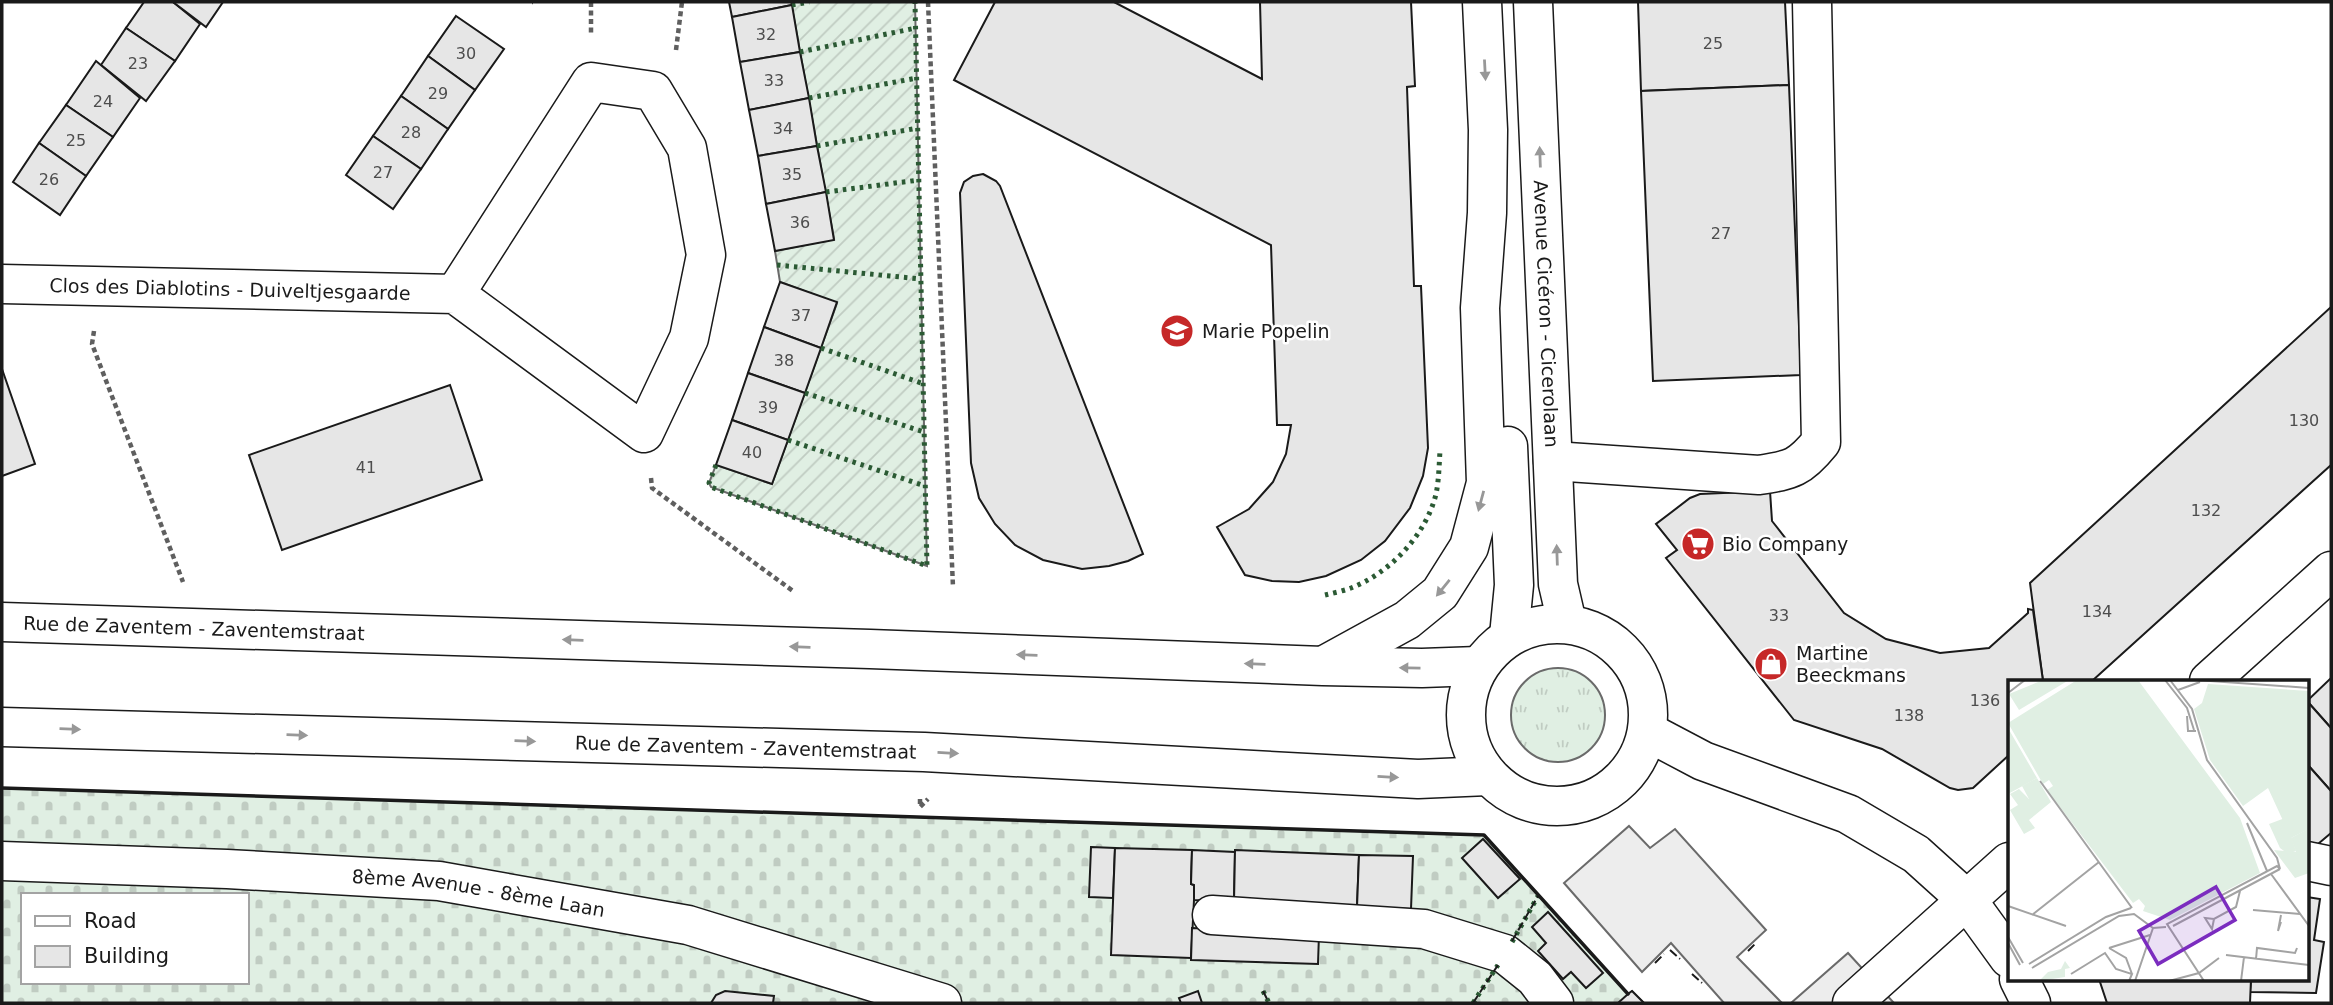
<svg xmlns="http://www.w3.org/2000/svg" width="2333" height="1005" viewBox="0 0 2333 1005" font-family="'DejaVu Sans',sans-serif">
	<defs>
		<pattern id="grass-tufts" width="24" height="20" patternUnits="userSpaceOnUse" patternTransform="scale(1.75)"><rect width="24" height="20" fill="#e0efe3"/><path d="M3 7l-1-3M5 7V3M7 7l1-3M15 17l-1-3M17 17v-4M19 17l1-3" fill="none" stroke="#c0ccc2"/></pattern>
		<pattern id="cemetery-stones" width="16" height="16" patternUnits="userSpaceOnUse" patternTransform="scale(1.75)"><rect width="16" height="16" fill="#e0efe3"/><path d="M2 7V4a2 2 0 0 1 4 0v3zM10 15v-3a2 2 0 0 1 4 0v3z" fill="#c0ccc2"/></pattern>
		<pattern id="garden-furrows" width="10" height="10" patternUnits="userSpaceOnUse" patternTransform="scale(1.75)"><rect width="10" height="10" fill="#e0efe3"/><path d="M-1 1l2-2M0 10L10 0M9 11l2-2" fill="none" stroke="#c0ccc2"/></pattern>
	</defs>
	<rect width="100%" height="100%" fill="#fff"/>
	<circle fill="url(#grass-tufts)" stroke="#6a6a6a" stroke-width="2" cx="1558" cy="715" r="47"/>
	<path fill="url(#cemetery-stones)" stroke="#6a6a6a" stroke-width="2" fill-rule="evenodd" d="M 2,788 L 1484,835 L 1628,994 L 1632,991 L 1644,1003 L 2,1003 ZM 23,895 L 247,895 L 247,982 L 23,982 Z"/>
	<path fill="url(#garden-furrows)" stroke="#6a6a6a" stroke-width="2" d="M 791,2 L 915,2 L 927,566 L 711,487 L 709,483 L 716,465 L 772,484 L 837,303 L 780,282 L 775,251 L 834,239 Z"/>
	<g fill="#ededed" stroke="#6a6a6a" stroke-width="2">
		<path d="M 1629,826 L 1650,848 L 1675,829 L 1766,930 L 1737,957 L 1782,1003 L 1724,1003 L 1671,943 L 1642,972 L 1564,883 Z"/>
		<path d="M 1848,953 L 1894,1003 L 1791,1003 Z"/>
	</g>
	<g fill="#e6e6e6" stroke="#1a1a1a" stroke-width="2">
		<path d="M 144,2 L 173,2 L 200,24 L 175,61 L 126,28 Z"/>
		<path d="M 173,2 L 223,2 L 206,27 Z"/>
		<path d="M 729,2 L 791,2 L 792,5 L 732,17 Z"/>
		<path d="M 995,2 L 1114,2 L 1262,79 L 1260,2 L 1411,2 L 1415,86 L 1407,87 L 1414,286 L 1421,286 L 1428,448 L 1423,476 L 1410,508 L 1385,541 L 1361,560 L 1326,576 L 1299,582 L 1272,581 L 1245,575 L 1217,527 L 1249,509 L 1273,482 L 1286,454 L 1291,425 L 1277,425 L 1271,245 L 954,80 Z"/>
		<path d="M 1638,2 L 1785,2 L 1789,85 L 1641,91 Z"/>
		<path d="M 792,5 L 800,52 L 740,62 L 732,17 Z"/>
		<path d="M 456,16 L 504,49 L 475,90 L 428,56 Z"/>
		<path d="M 126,28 L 175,61 L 146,101 L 101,65 Z"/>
		<path d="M 800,52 L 809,98 L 749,110 L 740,62 Z"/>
		<path d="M 428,56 L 475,90 L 448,129 L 401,96 Z"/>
		<path d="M 96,61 L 140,98 L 113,137 L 66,105 Z"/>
		<path d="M 1789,85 L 1801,375 L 1653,381 L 1641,91 Z"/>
		<path d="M 401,96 L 448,129 L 421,169 L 373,136 Z"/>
		<path d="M 809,98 L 817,146 L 758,156 L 749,110 Z"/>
		<path d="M 66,105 L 113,137 L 86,176 L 39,143 Z"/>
		<path d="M 373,136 L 421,169 L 393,209 L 346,175 Z"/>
		<path d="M 39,143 L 86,176 L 60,215 L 13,182 Z"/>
		<path d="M 817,146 L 826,192 L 766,204 L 758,156 Z"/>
		<path d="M 983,174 L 996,181 L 1000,186 L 1143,554 L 1128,561 L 1109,566 L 1082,569 L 1043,560 L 1015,545 L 995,524 L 979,498 L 971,463 L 960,193 L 964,182 L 973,176 Z"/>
		<path d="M 826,192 L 834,240 L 775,251 L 766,204 Z"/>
		<path d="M 780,282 L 837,302 L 821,348 L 764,327 Z"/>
		<path d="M 2331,307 L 2331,465 L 2092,681 L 2043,681 L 2030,583 Z"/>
		<path d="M 764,327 L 821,348 L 805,393 L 748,373 Z"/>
		<path d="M 2,369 L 35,464 L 2,476 Z"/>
		<path d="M 748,373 L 805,393 L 788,440 L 732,420 Z"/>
		<path d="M 450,385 L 482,480 L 282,550 L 249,455 Z"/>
		<path d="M 732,420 L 788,440 L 772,484 L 716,465 Z"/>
		<path d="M 1770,491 L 1772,521 L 1844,613 L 1886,639 L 1940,653 L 1989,648 L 2028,613 L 2028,609 L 2033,610 L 2043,681 L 2009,681 L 2009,755 L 1973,788 L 1958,790 L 1950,788 L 1882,749 L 1794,720 L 1666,558 L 1677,550 L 1656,524 L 1690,498 L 1700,494 Z"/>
		<path d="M 2331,678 L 2331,728 L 2307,701 Z"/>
		<path d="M 2307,701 L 2331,728 L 2331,791 L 2307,764 Z"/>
		<path d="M 2307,764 L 2331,791 L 2331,833 L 2318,844 L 2307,842 Z"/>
		<path d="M 1483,839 L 1520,879 L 1498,898 L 1462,858 Z"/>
		<path d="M 1091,847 L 1115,848 L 1113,898 L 1089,897 Z"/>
		<path d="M 1115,848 L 1192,850 L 1191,884 L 1194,885 L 1194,900 L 1191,958 L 1111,955 Z"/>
		<path d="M 1192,850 L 1235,852 L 1234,902 L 1194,900 L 1194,885 L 1191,884 Z"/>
		<path d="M 1235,850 L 1359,855 L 1357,907 L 1234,902 Z"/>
		<path d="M 1359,855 L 1413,856 L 1411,909 L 1357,907 Z"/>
		<path d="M 2307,897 L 2320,899 L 2314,940 L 2324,942 L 2316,993 L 2250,992 L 2251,979 L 2307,979 Z"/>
		<path d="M 1548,912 L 1603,973 L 1586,988 L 1571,972 L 1563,979 L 1538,951 L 1546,943 L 1532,927 Z"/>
		<path d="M 1192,928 L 1319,934 L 1318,964 L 1191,960 Z"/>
		<path d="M 2099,979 L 2251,979 L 2250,1003 L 2107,1003 Z"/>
		<path d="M 725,991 L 774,996 L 773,1003 L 711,1003 L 716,995 Z"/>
		<path d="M 1198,991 L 1202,1003 L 1181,1003 L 1179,998 Z"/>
		<path d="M 1632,991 L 1644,1003 L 1618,1003 L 1628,994 Z"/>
	</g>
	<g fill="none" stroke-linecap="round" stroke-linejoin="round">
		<defs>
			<g id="minor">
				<path id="s1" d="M 2,284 L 455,294 L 644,433 L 689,338 L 706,255 L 687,148 L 653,91 L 591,82 L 455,294"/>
				<path d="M 1553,461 L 1759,475 C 1792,470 1800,468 1821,442 L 1812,2"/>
				<path d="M 2209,681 L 2331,571"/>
				<path d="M 1648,732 L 1703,761 L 1848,814 L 1916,854 L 1967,900 L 2009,958"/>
				<path id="s2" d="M 2,861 L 227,869 L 439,881 L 688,925 L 942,1003"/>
				<path d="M 2307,861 L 2331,866"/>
				<path d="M 1212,915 L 1424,929 L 1505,954 L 1535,978 L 1554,1003"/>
				<path d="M 2019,979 L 2031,1003"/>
				<path d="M 1852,1003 L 2009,862"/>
			</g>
			<g id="major">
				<path id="s3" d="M 1533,2 L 1558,584 L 1567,623"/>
				<path d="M 1508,446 L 1514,585 L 1509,636"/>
				<path id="s4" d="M 2,622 L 870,649 L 1323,666 L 1422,668 L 1478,666"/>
				<circle cx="1557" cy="715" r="91"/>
				<path d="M 1325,665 L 1407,620 L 1440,593 L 1469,547 L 1486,483 L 1480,308 L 1487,213 L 1488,130 L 1482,2"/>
				<path id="s5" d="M 2,727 L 924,752 L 1418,779 L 1488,776"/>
			</g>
		</defs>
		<use href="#minor" stroke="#1a1a1a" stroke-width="41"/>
		<use href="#major" stroke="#1a1a1a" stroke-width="41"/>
		<g stroke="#5f5f5f" stroke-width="4.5" stroke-dasharray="5 3.5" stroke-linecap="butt">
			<path d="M 532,2 L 533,2"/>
			<path d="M 591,2 L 591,36"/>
			<path d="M 928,2 L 953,587"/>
			<path d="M 676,50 L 682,2"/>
			<path d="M 94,331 L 92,344 L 183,582"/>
			<path d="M 651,478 L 652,488 L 793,591"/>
			<path d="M 920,799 L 920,807 L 928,799"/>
		</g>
		<use href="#minor" stroke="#fff" stroke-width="38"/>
		<use href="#major" stroke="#fff" stroke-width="38"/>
		<g stroke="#2b5a34" stroke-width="5" stroke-dasharray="3.5 5" stroke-linecap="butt">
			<path d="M 792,5 L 809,2"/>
			<path d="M 800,52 L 916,28"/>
			<path d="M 809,98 L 917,78"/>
			<path d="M 817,146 L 918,128"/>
			<path d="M 826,192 L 919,180"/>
			<path d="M 777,265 L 921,279"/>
			<path d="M 821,348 L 924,384"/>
			<path d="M 805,393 L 924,432"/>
			<path d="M 788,440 L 925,486"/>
			<path d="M 716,465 L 709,483 L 711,487 L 927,566 L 915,2"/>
			<path d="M 1325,595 C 1333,593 1343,591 1351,588 C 1390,573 1426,535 1436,494 C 1439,480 1439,465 1440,451"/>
			<path d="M 1512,942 L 1538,896"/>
			<path d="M 1263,991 L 1269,1003"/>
			<path d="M 1473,1003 L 1498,965"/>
		</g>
		<g stroke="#1a1a1a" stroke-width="2" stroke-dasharray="9 3.5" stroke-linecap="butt">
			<path d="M 1512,941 L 1538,896"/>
			<path d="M 1670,950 L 1680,959"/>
			<path d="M 1748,951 L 1756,943"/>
			<path d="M 1655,963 L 1664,954"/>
			<path d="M 1692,974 L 1702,983"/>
			<path d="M 1263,991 L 1269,1003"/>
			<path d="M 1473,1003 L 1498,965"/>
		</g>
		<path stroke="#1a1a1a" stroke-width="3.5" d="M 2,788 L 1484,835 L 1628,994"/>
	</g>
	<defs><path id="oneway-solid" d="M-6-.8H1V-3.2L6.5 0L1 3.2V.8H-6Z" transform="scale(1.75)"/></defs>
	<g fill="#989898">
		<use href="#oneway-solid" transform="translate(1485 70) rotate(87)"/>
		<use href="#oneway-solid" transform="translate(1540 157) rotate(-92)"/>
		<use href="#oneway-solid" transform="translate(1481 501) rotate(105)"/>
		<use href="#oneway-solid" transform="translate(1557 555) rotate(-92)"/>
		<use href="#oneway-solid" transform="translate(1443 588) rotate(129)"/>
		<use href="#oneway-solid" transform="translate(573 640) rotate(-178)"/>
		<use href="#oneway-solid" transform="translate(800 647) rotate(-178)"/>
		<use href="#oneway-solid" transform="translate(1027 655) rotate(-178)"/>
		<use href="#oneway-solid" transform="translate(1255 664) rotate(-178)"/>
		<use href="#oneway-solid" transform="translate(1410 668) rotate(-179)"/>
		<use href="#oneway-solid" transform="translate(70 729) rotate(2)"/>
		<use href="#oneway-solid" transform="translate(297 735) rotate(2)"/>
		<use href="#oneway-solid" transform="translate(525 741) rotate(2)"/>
		<use href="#oneway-solid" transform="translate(948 753) rotate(3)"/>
		<use href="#oneway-solid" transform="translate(1388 777) rotate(3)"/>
	</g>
	<defs>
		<symbol id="school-disc" viewBox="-11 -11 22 22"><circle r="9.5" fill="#c62828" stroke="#fff"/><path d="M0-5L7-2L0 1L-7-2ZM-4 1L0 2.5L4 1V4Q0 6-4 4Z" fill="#fff"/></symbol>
		<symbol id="supermarket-disc" viewBox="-11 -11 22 22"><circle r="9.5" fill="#c62828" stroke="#fff"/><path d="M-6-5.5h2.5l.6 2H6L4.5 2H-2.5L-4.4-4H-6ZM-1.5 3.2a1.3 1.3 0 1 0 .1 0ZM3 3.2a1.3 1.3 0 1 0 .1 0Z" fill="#fff"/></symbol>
		<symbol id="shop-disc" viewBox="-11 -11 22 22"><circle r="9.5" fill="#c62828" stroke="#fff"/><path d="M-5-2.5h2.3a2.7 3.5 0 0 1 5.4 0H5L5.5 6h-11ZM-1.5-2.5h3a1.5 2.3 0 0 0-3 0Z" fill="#fff"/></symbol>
	</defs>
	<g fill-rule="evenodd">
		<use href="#school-disc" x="1158" y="312" width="38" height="38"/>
		<use href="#supermarket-disc" x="1679" y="525" width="38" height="38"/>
		<use href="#shop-disc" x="1752" y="645" width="38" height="38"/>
	</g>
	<g text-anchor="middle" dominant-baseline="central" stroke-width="5" stroke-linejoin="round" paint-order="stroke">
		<g font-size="16" fill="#4d4d4d">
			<text x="766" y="34">32</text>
			<text x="1713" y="43">25</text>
			<text x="466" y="53">30</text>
			<text x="138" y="63">23</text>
			<text x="774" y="80">33</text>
			<text x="438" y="93">29</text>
			<text x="103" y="101">24</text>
			<text x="783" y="128">34</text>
			<text x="411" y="132">28</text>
			<text x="76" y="140">25</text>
			<text x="383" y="172">27</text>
			<text x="792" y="174">35</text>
			<text x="49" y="179">26</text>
			<text x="800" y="222">36</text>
			<text x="1721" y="233">27</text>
			<text x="801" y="315">37</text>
			<text x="784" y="360">38</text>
			<text x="768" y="407">39</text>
			<text x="2304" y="420">130</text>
			<text x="752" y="452">40</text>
			<text x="366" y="467">41</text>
			<text x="2206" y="510">132</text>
			<text x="2097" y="611">134</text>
			<text x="1779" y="615">33</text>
			<text x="1985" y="700">136</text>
			<text x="1909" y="715">138</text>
		</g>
		<g font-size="19" fill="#1a1a1a" stroke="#fff">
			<text stroke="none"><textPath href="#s1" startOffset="228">Clos des Diablotins - Duiveltjesgaarde</textPath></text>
			<text stroke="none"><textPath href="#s3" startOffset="312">Avenue Cicéron - Cicerolaan</textPath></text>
			<text stroke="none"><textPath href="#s4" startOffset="192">Rue de Zaventem - Zaventemstraat</textPath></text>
			<text stroke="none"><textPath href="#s5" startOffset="744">Rue de Zaventem - Zaventemstraat</textPath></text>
			<text stroke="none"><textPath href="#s2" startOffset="478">8ème Avenue - 8ème Laan</textPath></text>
		</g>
		<g font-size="19" fill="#1a1a1a" stroke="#fff" text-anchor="start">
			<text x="1202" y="331">Marie Popelin</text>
			<text x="1722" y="544">Bio Company</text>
			<text x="1796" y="653">Martine<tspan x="1796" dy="22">Beeckmans</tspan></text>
		</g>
	</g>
	<g transform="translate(2008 680)">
		<rect width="301" height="301" fill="#fff"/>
		<path d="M 29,98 L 43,122 L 21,140 L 27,148 L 16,154 L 2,130 L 10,125 L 2,114 L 11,109 L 21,119 L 14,106 ZM 300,149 L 301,193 L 287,198 L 266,170 L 288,172 L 283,158 ZM 57,281 L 62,288 L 57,289 L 57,297 L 31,301 L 40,292 L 53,289 Z" fill="#e0efe3"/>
		<path d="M 69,0 L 130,0 L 232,138 L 252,193 L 162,240 L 135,231 L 137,226 L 131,219 L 125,223 L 39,110 L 45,106 L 41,100 L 35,104 L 0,43 ZM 200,4 L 301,11 L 301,149 L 283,158 L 260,108 L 235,126 L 202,80 L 186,29 L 194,23 Z" fill="#e0efe3"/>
		<path d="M 35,0 L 61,0 L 11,30 L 1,14 ZM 277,138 L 288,171 L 280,174 L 272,168 L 261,144 Z" fill="#e0efe3"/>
		<path d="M 0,48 L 29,98 L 0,114 Z" fill="#e0efe3"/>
		<path fill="none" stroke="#a3a3a3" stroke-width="2" d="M 157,0 L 179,28 L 186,50M 162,0 L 184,29 L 199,80 L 269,178 L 272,189M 188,0 L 301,8M 170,10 L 192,2M 0,13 L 17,0M 179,36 L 180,51 L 188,51M 32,101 L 124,228M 239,143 L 259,191M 263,194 L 301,246M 0,226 L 58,246M 245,230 L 292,234M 24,235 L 91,182M 273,235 L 270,251 L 273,242M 206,239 L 204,249 L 197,238 L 206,239 L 228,227 L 232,211M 165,246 L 272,189M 0,257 L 15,283M 0,263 L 12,285M 101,268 L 142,255M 101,268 L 118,278 L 124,294M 218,275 L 301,285M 248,279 L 249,268 L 287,273 L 289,268M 21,284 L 98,237 L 123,228M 24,288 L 111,236 L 126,234 L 145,248 L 158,247M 63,294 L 97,273 L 108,289 L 124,294 L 121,301M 127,301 L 145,248M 161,301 L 191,293 L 211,278M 196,301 L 159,244 L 269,186 L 272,189M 233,301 L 236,277"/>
		<path fill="#7b2cbf" fill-opacity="0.15" stroke="#7b2cbf" stroke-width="3.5" d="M 208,207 L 227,240 L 150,284 L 131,251 Z"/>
		<rect width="301" height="301" fill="none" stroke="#1a1a1a" stroke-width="3.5"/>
	</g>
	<rect width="2333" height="1005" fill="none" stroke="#1a1a1a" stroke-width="7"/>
	<rect x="21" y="893" width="228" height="91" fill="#ffffff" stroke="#a3a3a3" stroke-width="2"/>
	<rect x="35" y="916" width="35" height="10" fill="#ffffff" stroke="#a3a3a3" stroke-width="2"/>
	<text x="84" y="928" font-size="21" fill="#1a1a1a">Road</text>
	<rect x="35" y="946" width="35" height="21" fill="#e6e6e6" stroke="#a3a3a3" stroke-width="2"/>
	<text x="84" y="963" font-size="21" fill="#1a1a1a">Building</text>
</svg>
